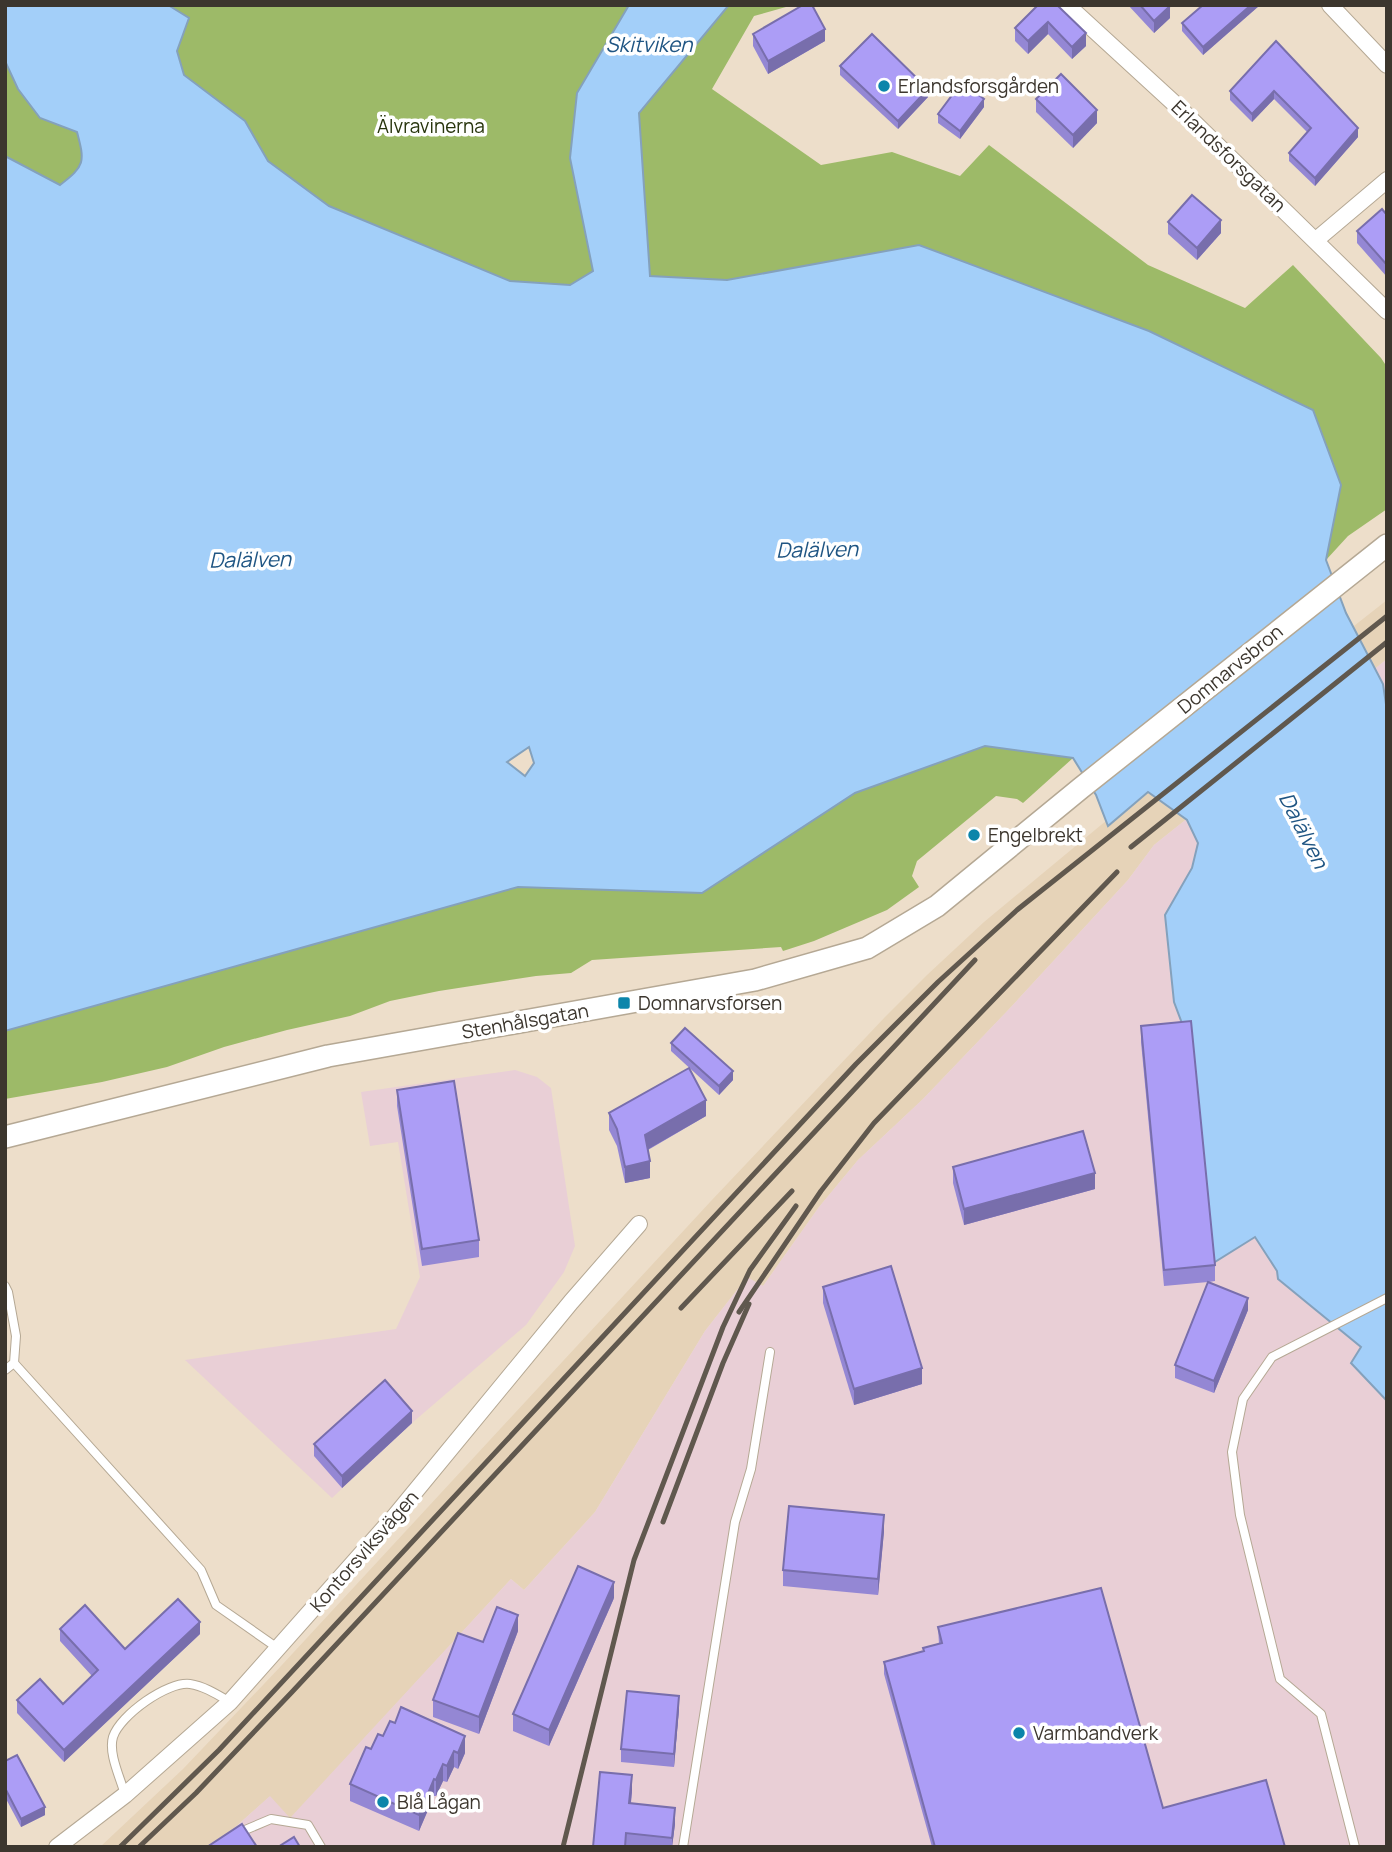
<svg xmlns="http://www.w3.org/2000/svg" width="1392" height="1852" viewBox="0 0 1392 1852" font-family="Manrope,sans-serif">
	<rect width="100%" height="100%" fill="#eddeca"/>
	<path fill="#e6d3b8" d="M 1387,600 L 1387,659 L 1154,845 L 1128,880 L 1011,1007 L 923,1099 L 858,1160 L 819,1207 L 763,1286 L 748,1278 L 744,1281 L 705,1331 L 595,1512 L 524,1590 L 511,1579 L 290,1819 L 269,1797 L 213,1847 L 100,1847 L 183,1769 L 281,1666 L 711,1201 L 885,1017 L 927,975 L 984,922 L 1101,825 Z"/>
	<g fill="#e9cfd6">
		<path d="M 1387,659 L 1387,1847 L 213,1847 L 270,1796 L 290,1818 L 511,1579 L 524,1590 L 595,1512 L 705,1331 L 744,1281 L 747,1277 L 763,1286 L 819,1207 L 858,1160 L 923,1099 L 1011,1007 L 1128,880 L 1154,845 Z"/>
		<path d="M 515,1070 L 537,1077 L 551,1088 L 575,1246 L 564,1272 L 526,1325 L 412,1423 L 332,1498 L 185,1360 L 396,1329 L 420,1277 L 398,1142 L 370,1146 L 361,1092 Z"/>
	</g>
	<g fill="#9dba68">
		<path d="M 161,5 L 629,5 L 577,93 L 570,159 L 593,271 L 570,285 L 510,281 L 315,214 L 178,85 Z"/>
		<path d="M 696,5 L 793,5 L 754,16 L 712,89 L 821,165 L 892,152 L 960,176 L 989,145 L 1148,265 L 1245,308 L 1293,265 L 1381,358 L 1387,367 L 1387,509 L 1348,536 L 1326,560 L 1212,364 L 1209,360 L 1149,331 L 919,245 L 727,280 L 650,276 L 624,109 Z"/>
		<path d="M 5,61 L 18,89 L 40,118 L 77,132 C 85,162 85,166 60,185 L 5,156 Z"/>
		<path d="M 986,746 L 1073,758 L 1023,803 L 1017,799 L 996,796 L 917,861 L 912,876 L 919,887 L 887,910 L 814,941 L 783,951 L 781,947 L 592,960 L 571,973 L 536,976 L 439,991 L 390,1001 L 350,1016 L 287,1030 L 224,1047 L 167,1067 L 102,1082 L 5,1099 L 5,1031 L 518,887 L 702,893 L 855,793 Z"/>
	</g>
	<path fill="#a3cff9" stroke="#84a1bc" stroke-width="2" fill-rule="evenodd" d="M 5,5 L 168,5 L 189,18 L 177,51 L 184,75 L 245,121 L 268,161 L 329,206 L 510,281 L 570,285 L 593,271 L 570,158 L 577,93 L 629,5 L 729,5 L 639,113 L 650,276 L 727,280 L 919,245 L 1149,331 L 1313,410 L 1341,485 L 1326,560 L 1346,613 L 1383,684 L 1387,711 L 1387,1401 L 1351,1363 L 1361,1347 L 1278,1279 L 1277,1271 L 1255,1237 L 1210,1265 L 1189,1042 L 1174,1002 L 1165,915 L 1192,868 L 1198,843 L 1187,820 L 1148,792 L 1108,826 L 1096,795 L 1073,758 L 985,746 L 855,793 L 702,893 L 518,887 L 5,1031 L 5,156 L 60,185 C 85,166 85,162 77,132 L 40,118 L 18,89 L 5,61 ZM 529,747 L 534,763 L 525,776 L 507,762 Z"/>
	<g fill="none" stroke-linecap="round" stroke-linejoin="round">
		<defs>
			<g id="lane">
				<path d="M 5,1286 L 8,1292 L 16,1336 L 14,1363 L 5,1370"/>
				<path d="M 14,1363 L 201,1570 L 216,1605 L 279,1649"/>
				<path d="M 125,1795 C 121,1779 108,1754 113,1737 C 120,1715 168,1681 190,1684 C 204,1686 218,1695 230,1702"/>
				<path d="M 238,1833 L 271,1819 L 308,1825 L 321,1847"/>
				<path d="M 683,1847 L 735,1522 L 751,1469 L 770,1352"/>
				<path d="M 1355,1847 L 1321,1714 L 1280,1679 L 1240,1515 L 1232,1452 L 1243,1399 L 1272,1357 L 1387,1298"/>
			</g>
			<g id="street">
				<path d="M 1067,5 L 1176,105 L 1387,311"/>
				<path d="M 1330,5 L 1387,65"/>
				<path d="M 1316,240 L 1387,180"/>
				<path d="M 57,1847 L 125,1795 L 230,1702 L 395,1516 L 571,1302 L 639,1224"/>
			</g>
			<path id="secondary" d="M 5,1137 L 328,1056 L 755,980 L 867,948 L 937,906 L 1081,788 L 1387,545"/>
		</defs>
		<use href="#lane" stroke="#b5a894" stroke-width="10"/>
		<use href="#street" stroke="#b5a894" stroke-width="18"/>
		<use href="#secondary" stroke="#b5a894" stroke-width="24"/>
		<use href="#lane" stroke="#fff" stroke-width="8"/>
		<use href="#street" stroke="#fff" stroke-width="16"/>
		<use href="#secondary" stroke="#fff" stroke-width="21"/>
		<g stroke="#60584e" stroke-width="5">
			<path d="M 1131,847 L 1387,642"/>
			<path d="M 681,1308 L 792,1191"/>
			<path d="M 739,1312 L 821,1191 L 874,1123 L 1117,872"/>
			<path d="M 663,1522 L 723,1363 L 749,1304"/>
			<path d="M 120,1847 L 219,1750 L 856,1064 L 938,982 L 1017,910 L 1387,616"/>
			<path d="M 139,1847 L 196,1793 L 292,1692 L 975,960"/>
			<path d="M 563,1847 L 634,1560 L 723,1327 L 750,1270 L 796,1206"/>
		</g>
	</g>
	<g fill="#9487d4">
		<path d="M 1038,5 L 1086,46 L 1072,59 L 1048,34 L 1028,54 L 1015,41 L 1015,28 Z"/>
		<path d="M 1128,5 L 1170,5 L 1170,18 L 1154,33 Z"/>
		<path d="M 1203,5 L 1260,5 L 1203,55 L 1182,31 L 1182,23 Z"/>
		<path d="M 753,34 L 825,41 L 768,74 L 753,46 Z"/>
		<path d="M 1276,41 L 1358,137 L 1315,186 L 1289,161 L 1289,153 L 1307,132 L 1274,99 L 1252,122 L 1230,100 L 1230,91 Z"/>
		<path d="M 840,66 L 928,97 L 898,129 L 840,75 Z"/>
		<path d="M 1036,99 L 1097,123 L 1073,148 L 1036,112 Z"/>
		<path d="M 984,107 L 960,139 L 938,123 L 938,114 Z"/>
		<path d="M 1387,215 L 1387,277 L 1357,243 L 1357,231 Z"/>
		<path d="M 1168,222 L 1221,233 L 1197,260 L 1168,234 Z"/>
		<path d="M 1141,1026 L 1215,1265 L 1215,1281 L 1209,1282 L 1248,1310 L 1214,1393 L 1175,1378 L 1175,1365 L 1208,1282 L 1164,1286 L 1141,1042 Z"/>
		<path d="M 671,1043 L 733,1080 L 719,1095 L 671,1051 Z"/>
		<path d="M 397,1090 L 479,1240 L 479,1257 L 422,1266 L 397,1106 Z"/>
		<path d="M 609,1113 L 706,1116 L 648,1150 L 650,1178 L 625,1183 L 617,1146 L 609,1130 Z"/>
		<path d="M 953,1167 L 1095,1189 L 964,1225 L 953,1183 Z"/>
		<path d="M 823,1287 L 922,1384 L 854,1405 L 823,1303 Z"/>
		<path d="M 412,1423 L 342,1488 L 314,1456 L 314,1444 Z"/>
		<path d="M 884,1531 L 878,1595 L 783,1586 L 783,1570 Z"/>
		<path d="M 614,1598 L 549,1746 L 513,1731 L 513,1714 Z"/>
		<path d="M 938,1627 L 1163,1808 L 1285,1847 L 932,1847 L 884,1674 L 884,1662 L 923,1651 L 923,1648 L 939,1644 Z"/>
		<path d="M 60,1629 L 125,1649 L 200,1634 L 64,1762 L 17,1713 L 17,1700 L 63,1704 L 92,1676 L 60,1641 Z"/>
		<path d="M 518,1631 L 479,1734 L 433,1717 L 433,1700 L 483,1642 Z"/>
		<path d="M 679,1709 L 674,1767 L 621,1762 L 621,1749 Z"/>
		<path d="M 383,1736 L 465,1753 L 458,1769 L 454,1767 L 447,1782 L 443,1781 L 436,1796 L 434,1796 L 419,1831 L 350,1801 L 350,1784 L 371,1749 Z"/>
		<path d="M 5,1761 L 45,1815 L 21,1827 L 5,1797 Z"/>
		<path d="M 632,1791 L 631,1803 L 675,1824 L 672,1847 L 593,1847 Z"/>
	</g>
	<g fill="#786eac">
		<path d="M 1251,5 L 1260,5 L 1203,55 L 1203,47 Z"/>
		<path d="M 1170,6 L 1170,18 L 1154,33 L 1154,21 Z"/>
		<path d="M 1048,22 L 1048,34 L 1028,54 L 1028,41 Z"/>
		<path d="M 825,29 L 825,41 L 768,74 L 768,61 Z"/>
		<path d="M 1086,33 L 1086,46 L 1072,59 L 1072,47 Z"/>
		<path d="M 928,89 L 928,97 L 898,129 L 898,121 Z"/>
		<path d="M 1274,91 L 1274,99 L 1252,122 L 1252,114 Z"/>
		<path d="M 984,99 L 984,107 L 960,139 L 960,131 Z"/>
		<path d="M 1097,110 L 1097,123 L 1073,148 L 1073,135 Z"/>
		<path d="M 1358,128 L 1358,137 L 1315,186 L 1315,178 Z"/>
		<path d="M 1221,220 L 1221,233 L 1197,260 L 1197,248 Z"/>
		<path d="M 733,1071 L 733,1080 L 719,1095 L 719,1086 Z"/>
		<path d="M 706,1100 L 706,1116 L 645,1151 L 645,1135 Z"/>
		<path d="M 650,1161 L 650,1178 L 625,1183 L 625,1167 Z"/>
		<path d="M 1095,1173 L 1095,1189 L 964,1225 L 964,1209 Z"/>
		<path d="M 1248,1298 L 1248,1310 L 1214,1393 L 1214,1381 Z"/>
		<path d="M 922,1368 L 922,1384 L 854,1405 L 854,1389 Z"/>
		<path d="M 412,1411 L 412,1423 L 342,1488 L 342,1476 Z"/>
		<path d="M 884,1515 L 884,1531 L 878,1595 L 878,1579 Z"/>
		<path d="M 614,1582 L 614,1598 L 549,1746 L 549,1730 Z"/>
		<path d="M 518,1615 L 518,1631 L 479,1734 L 479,1717 Z"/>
		<path d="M 200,1622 L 200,1634 L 64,1762 L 64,1750 Z"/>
		<path d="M 679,1696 L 679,1709 L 674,1767 L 674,1754 Z"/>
		<path d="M 465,1736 L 465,1753 L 458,1769 L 458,1753 Z"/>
		<path d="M 454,1751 L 454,1767 L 447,1782 L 447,1766 Z"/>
		<path d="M 443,1764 L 443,1781 L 436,1796 L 436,1780 Z"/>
		<path d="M 632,1775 L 632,1791 L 629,1819 L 629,1803 Z"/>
		<path d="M 434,1779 L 434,1796 L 419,1831 L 419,1815 Z"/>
		<path d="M 45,1807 L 45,1815 L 21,1827 L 21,1819 Z"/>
		<path d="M 675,1808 L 675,1824 L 672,1847 L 672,1838 Z"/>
	</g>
	<g fill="#ac9df6" stroke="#786eac" stroke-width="2">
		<path d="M 803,5 L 812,5 L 825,29 L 768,61 L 753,34 Z"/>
		<path d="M 1038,5 L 1057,5 L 1086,33 L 1072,47 L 1048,22 L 1028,41 L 1015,28 Z"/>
		<path d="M 1140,5 L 1170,5 L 1170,6 L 1154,21 Z"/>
		<path d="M 1203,5 L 1251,5 L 1203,47 L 1182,23 Z"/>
		<path d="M 872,34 L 928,89 L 898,121 L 840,66 Z"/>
		<path d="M 1276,41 L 1358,128 L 1315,178 L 1289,153 L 1311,128 L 1274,91 L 1252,114 L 1230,91 Z"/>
		<path d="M 1061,74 L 1097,110 L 1073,135 L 1036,99 Z"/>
		<path d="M 962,82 L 984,99 L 960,131 L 938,114 Z"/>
		<path d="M 1192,195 L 1221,220 L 1197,248 L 1168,222 Z"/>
		<path d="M 1382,209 L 1387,215 L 1387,265 L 1357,231 Z"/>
		<path d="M 1191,1021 L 1215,1265 L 1164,1270 L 1141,1026 Z"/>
		<path d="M 685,1028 L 733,1071 L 719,1086 L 671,1043 Z"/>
		<path d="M 689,1068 L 706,1100 L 645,1135 L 650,1161 L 625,1167 L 617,1129 L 609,1113 Z"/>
		<path d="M 454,1081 L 479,1240 L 422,1249 L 397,1090 Z"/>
		<path d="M 1083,1131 L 1095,1173 L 964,1209 L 953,1167 Z"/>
		<path d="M 891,1266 L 922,1368 L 854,1389 L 823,1287 Z"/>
		<path d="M 1208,1282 L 1248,1298 L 1214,1381 L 1175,1365 Z"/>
		<path d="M 385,1380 L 412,1411 L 342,1476 L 314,1444 Z"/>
		<path d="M 789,1506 L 884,1515 L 878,1579 L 783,1570 Z"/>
		<path d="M 578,1566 L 614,1582 L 549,1730 L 513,1714 Z"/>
		<path d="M 1101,1588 L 1163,1808 L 1266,1780 L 1285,1847 L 935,1847 L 884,1662 L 924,1651 L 923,1648 L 942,1643 L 938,1627 Z"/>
		<path d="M 178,1599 L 200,1622 L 64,1750 L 17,1700 L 40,1679 L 63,1704 L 98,1670 L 60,1629 L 85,1605 L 125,1649 Z"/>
		<path d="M 497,1607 L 518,1615 L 479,1717 L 433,1700 L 458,1633 L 483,1642 Z"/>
		<path d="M 627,1691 L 679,1696 L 674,1754 L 621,1749 Z"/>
		<path d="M 401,1707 L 465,1736 L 458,1753 L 454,1751 L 447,1766 L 443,1764 L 436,1780 L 434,1779 L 419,1815 L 350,1784 L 366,1747 L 371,1749 L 378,1734 L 383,1736 L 390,1721 L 395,1723 Z"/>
		<path d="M 17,1755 L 45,1807 L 21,1819 L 5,1788 L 5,1761 Z"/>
		<path d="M 600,1772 L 632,1775 L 629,1803 L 675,1808 L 672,1838 L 626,1833 L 625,1847 L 593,1847 Z"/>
		<path d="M 242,1824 L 257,1847 L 207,1847 Z"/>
		<path d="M 294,1837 L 300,1847 L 278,1847 Z"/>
	</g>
	<g fill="#0c85aa" stroke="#fff" stroke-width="2.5">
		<circle cx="884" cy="86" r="7"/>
		<circle cx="974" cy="835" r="7"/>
		<rect x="617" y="996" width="14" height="14" rx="3.5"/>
		<circle cx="1019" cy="1733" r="7"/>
		<circle cx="383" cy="1802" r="7"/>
	</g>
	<g text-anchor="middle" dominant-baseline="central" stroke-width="7" stroke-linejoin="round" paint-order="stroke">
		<g font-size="19" fill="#3c362e" stroke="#fff" text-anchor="start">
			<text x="898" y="86">Erlandsforsgården</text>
			<text x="988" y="835">Engelbrekt</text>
			<text x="638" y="1003">Domnarvsforsen</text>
			<text x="1033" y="1733">Varmbandverk</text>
			<text x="397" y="1802">Blå Lågan</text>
		</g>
		<g font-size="19" fill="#27340c" stroke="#fff">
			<text x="431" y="126">Älvravinerna</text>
		</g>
		<g font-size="19" fill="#3c362e" stroke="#fff">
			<text transform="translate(1229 156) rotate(44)">Erlandsforsgatan</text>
			<text transform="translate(1230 669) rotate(-39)">Domnarvsbron</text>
			<text transform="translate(525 1021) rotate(-10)">Stenhålsgatan</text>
			<text transform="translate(364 1551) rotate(-49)">Kontorsviksvägen</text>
		</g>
		<g font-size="21" font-style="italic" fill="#1f5583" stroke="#fff">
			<text x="649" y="44">Skitviken</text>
			<text transform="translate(817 549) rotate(-1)">Dalälven</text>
			<text transform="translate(250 559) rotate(-1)">Dalälven</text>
			<text transform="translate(1304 830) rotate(63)">Dalälven</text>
		</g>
	</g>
	<rect width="1392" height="1852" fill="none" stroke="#3c362e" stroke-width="14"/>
</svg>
